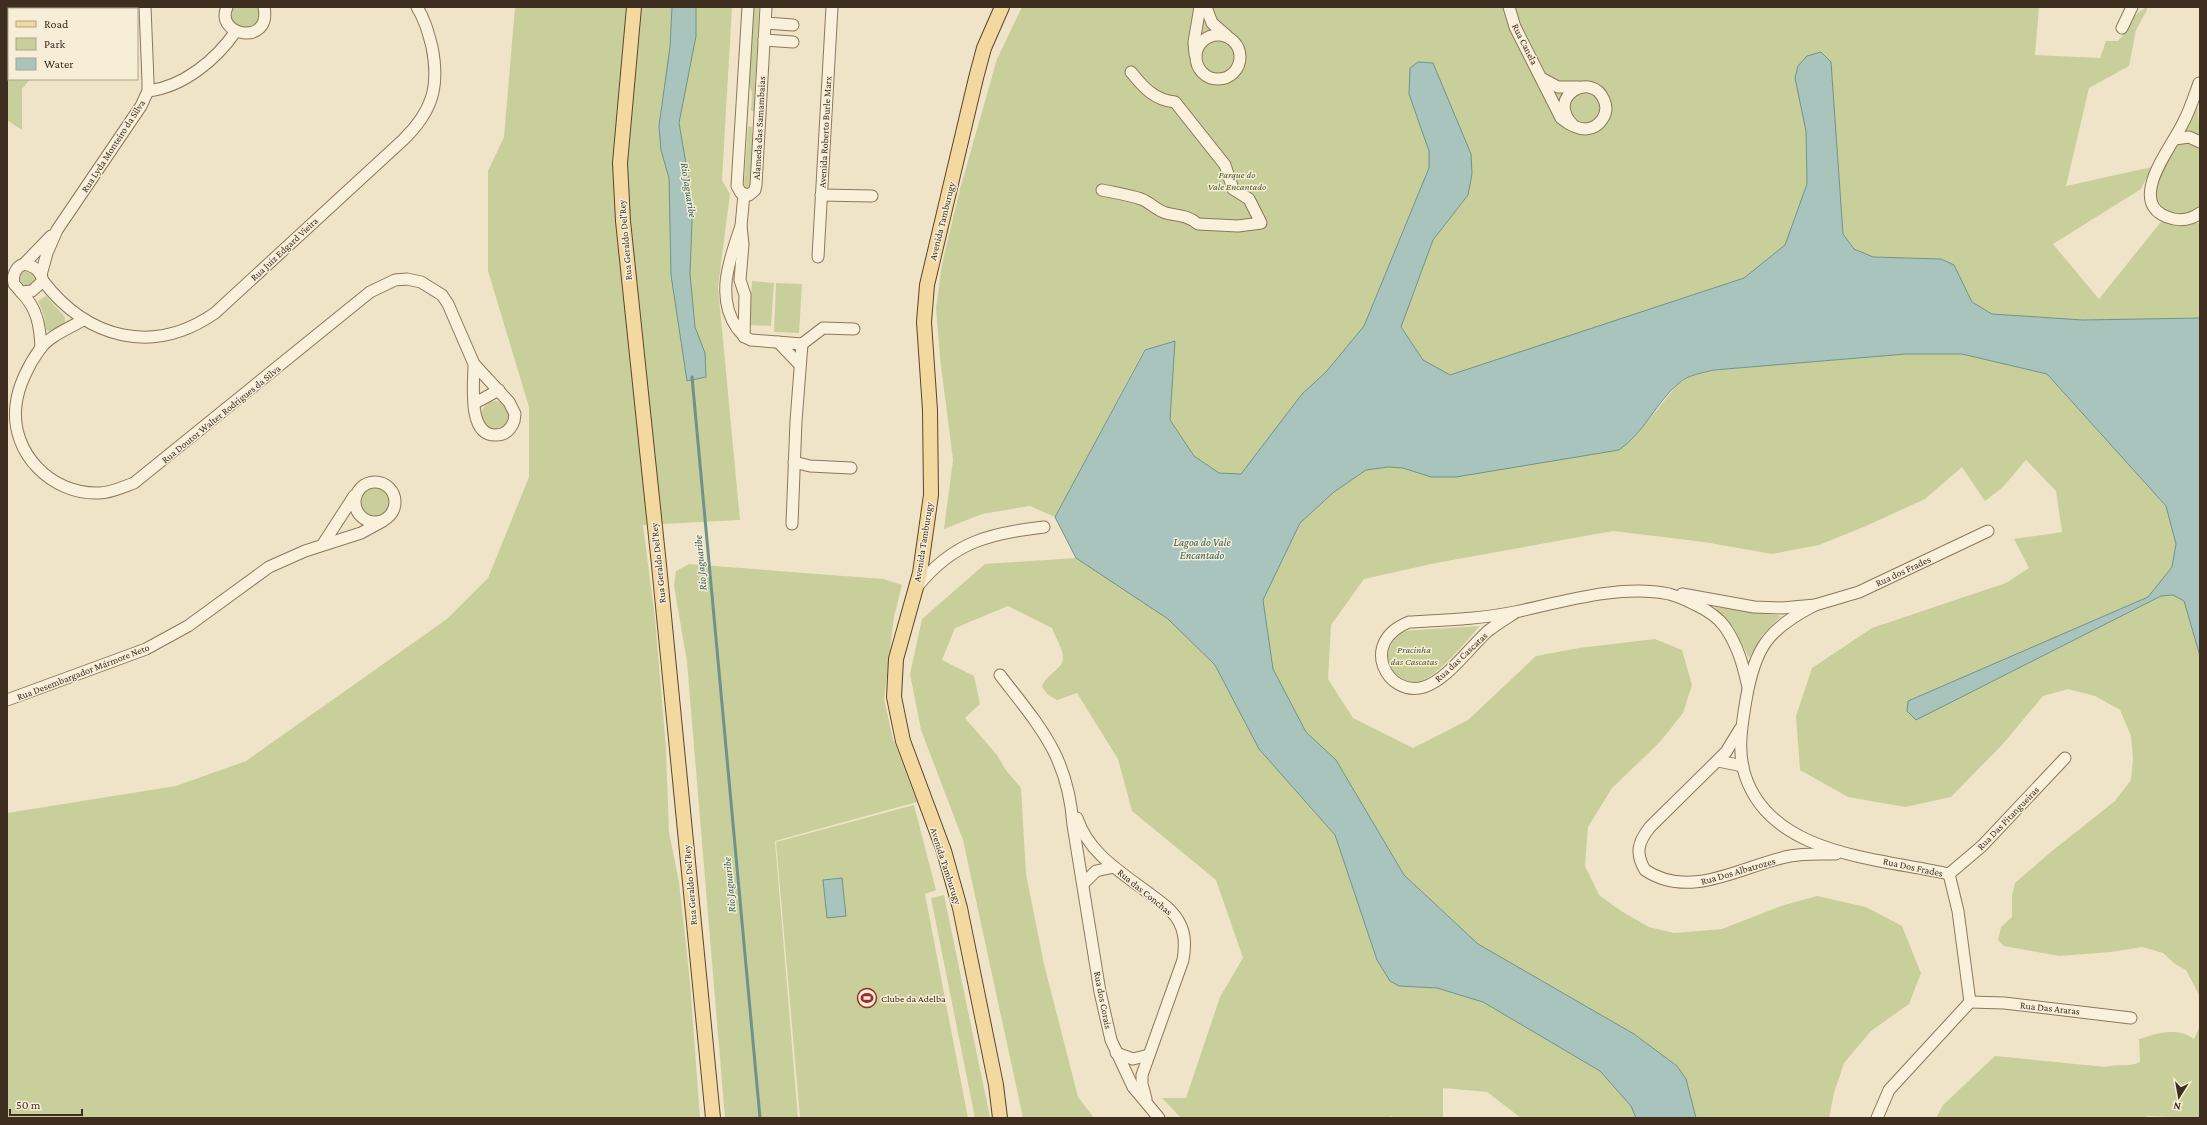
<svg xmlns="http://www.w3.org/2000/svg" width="2207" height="1125" viewBox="0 0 2207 1125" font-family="'Crimson Pro',serif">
	<rect width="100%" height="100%" fill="#f0e4c8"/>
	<g fill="#c9cf9b">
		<path d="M 7,7 L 67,7 L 68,9 L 9,9 L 9,79 L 30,79 L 22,89 L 22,130 L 7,120 Z"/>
		<path d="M 233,7 L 258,7 C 269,40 219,31 233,7 Z"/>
		<path d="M 515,7 L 732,7 L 722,180 L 730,194 L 718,287 L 740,520 L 643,525 L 655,618 L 666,748 L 669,832 L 679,882 L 690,982 L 700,1118 L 7,1118 L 7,813 L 176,786 L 246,761 L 447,619 L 488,578 L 529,477 L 529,407 L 488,271 L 488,171 L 504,137 Z"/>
		<path d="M 753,7 L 759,7 L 754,111 L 751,111 L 752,93 L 748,82 Z"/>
		<path d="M 1022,7 L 2039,7 L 2035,55 L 2100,58 L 2106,41 L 2118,41 C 2130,28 2129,16 2147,7 L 2147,10 L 2136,30 L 2129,66 L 2089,88 L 2066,186 L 2152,167 L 2141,189 L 2053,244 L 2099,299 L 2164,218 L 2180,222 L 2200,223 L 2200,318 L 2083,320 L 1992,314 L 1972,302 L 1954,265 L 1941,259 L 1873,257 L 1854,249 L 1843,234 L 1831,62 L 1795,78 L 1806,131 L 1807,184 L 1785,245 L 1744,278 L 1450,375 L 1423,361 L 1401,327 L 1433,240 L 1468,195 L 1409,94 L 1429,151 L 1429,168 L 1364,326 L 1326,372 L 1302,394 L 1242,474 L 1219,473 L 1194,456 L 1170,420 L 1175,341 L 1144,350 L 1055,517 L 1030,506 L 982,514 L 944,529 L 953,460 L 940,358 L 936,308 L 942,264 L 960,189 L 997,59 Z"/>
		<path d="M 2197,102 L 2200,137 L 2183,133 Z"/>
		<path d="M 748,126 L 752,127 C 751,144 761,176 749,190 L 746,189 L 744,184 Z"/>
		<path d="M 2181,143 L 2194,145 L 2200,150 C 2200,165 2203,188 2200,203 C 2199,208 2194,211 2189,213 C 2171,219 2153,205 2156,185 C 2159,172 2169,150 2181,143 Z"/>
		<circle cx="28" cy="278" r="8"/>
		<path d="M 752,281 L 774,283 L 771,326 L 749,325 Z"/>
		<path d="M 776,283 L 802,284 L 799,333 L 774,332 Z"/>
		<path d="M 46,296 L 65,317 L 65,324 L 53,333 L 46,330 L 44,315 L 38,301 Z"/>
		<path d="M 1906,354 L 1962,354 L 2047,374 L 2166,506 L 2176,544 L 2172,567 L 2148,597 L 1908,701 L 1907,711 L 1916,720 L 2161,596 L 2173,595 L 2184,601 L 2200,656 L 2200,997 L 2186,970 L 2175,964 L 2163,953 L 2142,947 L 2111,952 L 2059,956 L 2004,946 L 1998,940 L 2001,927 L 2012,917 L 2012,895 L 2015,883 L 2052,851 L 2115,801 L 2131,780 L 2133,758 L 2131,736 L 2120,710 L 2095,696 L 2068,689 L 2043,696 L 2002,745 L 1951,797 L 1905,807 L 1848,797 L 1800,770 L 1796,716 L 1812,668 L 1872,628 L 2006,583 L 2029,568 L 2014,539 L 2062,532 L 2056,491 L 2026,460 L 2003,487 L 1985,501 L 1962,467 L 1925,499 L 1866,526 L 1819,545 L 1772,554 L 1704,542 L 1613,531 L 1436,563 L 1364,579 L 1331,625 L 1328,679 L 1353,718 L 1413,748 L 1468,720 L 1536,656 L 1579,648 L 1655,639 L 1682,650 L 1692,685 L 1683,713 L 1660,742 L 1612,788 L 1588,827 L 1585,866 L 1599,895 L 1621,911 L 1649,927 L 1674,933 L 1722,929 L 1781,906 L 1817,896 L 1866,907 L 1902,926 L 1921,973 L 1909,1004 L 1871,1031 L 1844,1063 L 1834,1093 L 1829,1118 L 1696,1118 L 1686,1079 L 1677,1066 L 1634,1034 L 1478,944 L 1404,875 L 1336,760 L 1306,732 L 1273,669 L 1263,600 L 1300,523 L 1334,492 L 1366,470 L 1388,467 L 1403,468 L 1431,477 L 1631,441 L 1679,383 L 1692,376 L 1714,370 Z"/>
		<circle cx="496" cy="416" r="15"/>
		<circle cx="375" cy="502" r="15"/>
		<path d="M 1076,558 L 1168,619 L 1215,665 L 1259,749 L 1335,835 L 1377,960 L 1399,986 L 1437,988 L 1483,1002 L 1600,1071 L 1631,1106 L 1636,1118 L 1521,1118 L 1487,1092 L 1443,1088 L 1443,1118 L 1394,1118 L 1391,1116 L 1388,1118 L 1181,1118 L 1162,1098 L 1186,1098 L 1220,997 L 1243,958 L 1216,880 L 1132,811 L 1118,759 L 1077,693 L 1057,700 L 1048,695 L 1042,687 C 1045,675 1064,668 1063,658 C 1063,648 1055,637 1052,628 L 1008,606 L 955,628 L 942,660 L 974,676 L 980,704 L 965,718 L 997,755 L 1005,769 L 1021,788 L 1026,874 L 1044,964 L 1078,1097 L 1094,1118 L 1023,1118 L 963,840 L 921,730 L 910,674 L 922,619 L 985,564 Z"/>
		<path d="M 689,564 L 883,579 L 902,585 L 894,617 L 884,699 L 893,739 L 917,802 L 775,841 L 798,1118 L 725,1118 L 687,662 L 674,586 L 676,571 Z"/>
		<path d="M 1715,607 L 1781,616 L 1762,635 L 1749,658 L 1734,628 Z"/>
		<path d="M 1480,626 C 1465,642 1439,676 1418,682 C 1413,683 1405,680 1400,677 C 1381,666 1387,645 1401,631 Z"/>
		<path d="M 914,805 L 936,890 L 925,894 L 968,1118 L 800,1118 L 776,842 Z"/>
		<path d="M 944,895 L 990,1117 L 991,1118 L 975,1118 L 931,898 Z"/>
		<path d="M 2200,1026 L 2200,1118 L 2148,1116 L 2141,1118 L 1936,1118 L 1943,1105 L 1995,1056 L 2106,1067 C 2119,1063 2127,1068 2140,1062 L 2139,1039 C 2158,1033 2177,1027 2194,1039 Z"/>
	</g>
	<g fill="#a9c4bc" stroke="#6f938a">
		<path d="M 672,7 L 696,7 L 696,36 L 679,123 L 690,187 L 692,221 L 690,274 L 695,327 L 705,353 L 706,377 L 687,381 L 671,275 L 669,178 L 661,150 L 659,126 L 670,47 Z"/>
		<path d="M 1821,52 L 1831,62 L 1843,234 L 1854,249 L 1873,257 L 1941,259 L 1954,265 L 1972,302 L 1992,314 L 2083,320 L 2200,318 L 2200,656 L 2184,601 L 2173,595 L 2161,596 L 1916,720 L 1907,711 L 1908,701 L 2148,597 L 2172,567 L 2176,544 L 2166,506 L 2047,374 L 1962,354 L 1906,354 L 1714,370 C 1702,373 1688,375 1679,383 C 1656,402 1645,432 1619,450 L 1456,477 L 1431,477 L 1403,468 L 1388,467 L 1366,470 L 1334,492 L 1300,523 L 1263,600 L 1273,669 L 1306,732 L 1336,760 L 1404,875 L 1478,944 L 1634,1034 L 1677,1066 L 1686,1079 L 1696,1118 L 1636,1118 L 1631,1106 L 1600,1071 L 1483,1002 L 1437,988 L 1399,986 L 1390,981 L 1377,960 L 1335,835 L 1259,749 L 1215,665 L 1168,619 L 1076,558 L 1055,517 L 1145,350 L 1175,341 L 1170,420 L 1194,456 L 1219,473 L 1241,474 L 1302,394 L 1326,372 L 1364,326 L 1429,168 L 1429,151 L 1409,94 L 1410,68 L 1418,62 L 1433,63 L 1471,154 L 1472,174 L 1468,195 L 1433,240 L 1401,327 L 1423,360 L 1450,375 L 1744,278 L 1785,245 L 1807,184 L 1806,131 L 1795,78 L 1798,66 L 1807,56 Z"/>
		<path d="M 842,878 L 846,916 L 827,918 L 823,880 Z"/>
	</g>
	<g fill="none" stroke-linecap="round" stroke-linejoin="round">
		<path stroke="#6f938a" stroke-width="3" d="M 692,377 L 760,1118"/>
		<defs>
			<g id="minor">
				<path d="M 227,7 C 214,36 272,47 264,7"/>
				<path d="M 748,7 L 737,186 L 741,193 L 749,195 L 755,190 L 756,185 L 766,7"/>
				<path d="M 1206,7 L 1212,23 L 1227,36"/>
				<path d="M 1509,7 L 1515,27 L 1561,118 C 1567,123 1577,129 1586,129 C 1600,128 1610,113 1604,100 C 1592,70 1545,97 1573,125"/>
				<path d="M 766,23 L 793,25"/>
				<path d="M 2122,28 L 2132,7"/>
				<circle cx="1218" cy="57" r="22"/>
				<path d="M 764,40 L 793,42"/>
				<path d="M 1195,54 L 1194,42 L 1200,7"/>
				<path d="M 1543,79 L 1558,87 L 1579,87"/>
				<path d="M 2199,83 C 2194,97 2190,110 2183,123 C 2172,147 2121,207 2174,219 C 2184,221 2192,219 2200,213"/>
				<path d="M 148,91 C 183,87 216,60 236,31"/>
				<path d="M 2175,139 L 2189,137 L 2200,142"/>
				<path d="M 1102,190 C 1116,193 1129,195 1141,199 C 1150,202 1157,211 1166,213 C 1177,216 1188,215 1198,224 L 1238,226 L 1261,223 L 1249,199 L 1233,189 L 1225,165 L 1175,102 C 1154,100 1143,87 1131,72"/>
				<path d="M 744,194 L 741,226 L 743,244 L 740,280 L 745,295 L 744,337"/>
				<path d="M 821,195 L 872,196"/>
				<path d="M 741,226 C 730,258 715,297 737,328 C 741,333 745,338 751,340 L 802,344 L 823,328 L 854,329"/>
				<path d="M 818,257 L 832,7"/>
				<path d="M 24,264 C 34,266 40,270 43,281 L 32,291 L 21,292 L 14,284 C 12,276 15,267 24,264 Z"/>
				<path d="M 24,264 L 51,236"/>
				<path d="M 41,275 L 47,253 L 57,230 L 141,106 L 148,91 L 148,81 L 145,7"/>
				<path d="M 43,281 C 88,339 153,356 215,313 L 403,140 C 432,112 440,87 432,47 C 428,32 425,20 417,7"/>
				<path d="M 21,292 C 37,308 40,325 41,348"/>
				<path d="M 83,320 C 70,328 49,336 40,349 C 29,364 18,386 16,405 C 10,453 52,495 99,493 C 111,493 123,487 134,483 L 370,292 L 395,280 L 407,279 L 421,282 L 442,295 L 448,304 L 474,364 L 509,402 L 515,414 L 514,421 C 511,429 506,435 496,435 C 467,436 474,384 474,364"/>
				<path d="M 778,342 L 800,365"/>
				<path d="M 475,403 L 499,390"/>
				<path d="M 794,462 L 810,466 L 851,468"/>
				<circle cx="375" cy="502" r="20"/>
				<path d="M 792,524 L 796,421 L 802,344"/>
				<path d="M 323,544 L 354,496"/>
				<path d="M 917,587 C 953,542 990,533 1044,527"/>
				<path d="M 1682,594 L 1754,607 L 1782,608 L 1815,605 L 1859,592 L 1988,531"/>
				<path d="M 1815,605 C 1768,629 1755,647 1746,700 C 1742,724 1737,751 1745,775 C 1771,856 1879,858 1949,874"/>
				<path d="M 1516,612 C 1507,618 1497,624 1488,631 C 1469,648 1447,680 1424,687 C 1387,698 1358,642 1409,622 C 1445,620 1481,619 1515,612 C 1562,602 1620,584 1669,594 C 1677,596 1686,600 1694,604 C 1705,609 1718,617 1725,627 C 1738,646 1743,665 1748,687"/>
				<path d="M 1000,675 C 1040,727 1068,756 1073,825 L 1100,992 L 1111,1040 L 1133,1087 L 1159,1118"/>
				<path d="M 7,700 L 146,649 L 188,626 L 269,567 L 305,551 L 361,533 L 383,521"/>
				<path d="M 1740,729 L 1726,752 L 1650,827 C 1638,842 1635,853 1645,870 C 1691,901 1743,865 1790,856 C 1804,853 1821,854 1836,854"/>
				<path d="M 1718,761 L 1743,766"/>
				<path d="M 1077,818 C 1089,854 1121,872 1150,894 C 1161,902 1174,911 1180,924 C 1186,936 1185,948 1183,960 L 1142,1075 L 1142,1084 L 1146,1099"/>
				<path d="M 1949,874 L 1982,846 L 2065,758"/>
				<path d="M 1083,884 L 1096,871 L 1114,867"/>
				<path d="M 1970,1002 L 2004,1003 L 2131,1018"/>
				<path d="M 1116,1053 L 1133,1059 L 1149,1055"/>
				<path d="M 1877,1118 L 1889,1090 L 1970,1002 L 1958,911 L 1949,874"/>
			</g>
			<g id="major">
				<path d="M 634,7 L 620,163 L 623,221 L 659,565 L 713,1118"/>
				<path d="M 1000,1118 L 996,1085 L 960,908 L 944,851 L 903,741 L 894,697 L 896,659 L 920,573 L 931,495 L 930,410 L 924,322 L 927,285 L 976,78 L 984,48 L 1002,7"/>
			</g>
		</defs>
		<use href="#minor" stroke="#8d765c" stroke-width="13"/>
		<use href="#major" stroke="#5b4430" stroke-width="16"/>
		<use href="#minor" stroke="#faf1dc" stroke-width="11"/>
		<use href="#major" stroke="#f3d9a0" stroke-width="14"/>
	</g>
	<defs>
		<symbol id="stadium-ring" viewBox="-11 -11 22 22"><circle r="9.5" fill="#f7eed8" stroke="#9e2a2b" stroke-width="1.5"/><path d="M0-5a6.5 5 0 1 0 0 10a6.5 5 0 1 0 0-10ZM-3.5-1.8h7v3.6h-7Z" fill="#9e2a2b"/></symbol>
	</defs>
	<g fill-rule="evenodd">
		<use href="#stadium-ring" x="856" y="987" width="22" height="22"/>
	</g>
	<g text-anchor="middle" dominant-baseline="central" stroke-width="3" stroke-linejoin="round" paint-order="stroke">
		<g font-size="10" fill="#3d2e20" stroke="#f7eed8">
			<text transform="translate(1525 44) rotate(63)">Rua Canela</text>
			<text transform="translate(759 128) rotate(-87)">Alameda das Samambaias</text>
			<text transform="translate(825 132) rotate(-87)">Avenida Roberto Burle Marx</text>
			<text transform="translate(113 146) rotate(-57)">Rua Lyda Monteiro da Silva</text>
			<text transform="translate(942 221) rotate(-76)">Avenida Tamburugy</text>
			<text transform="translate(625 240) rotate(-95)">Rua Geraldo Del'Rey</text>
			<text transform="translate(284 249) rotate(-43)">Rua Juiz Edgard Vieira</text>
			<text transform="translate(221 414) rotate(-39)">Rua Doutor Walter Rodrigues da Silva</text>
			<text transform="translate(923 542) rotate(-81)">Avenida Tamburugy</text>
			<text transform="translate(658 563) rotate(-96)">Rua Geraldo Del'Rey</text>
			<text transform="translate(1903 571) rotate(-25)">Rua dos Frades</text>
			<text transform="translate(1461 657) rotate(-43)">Rua das Cascatas</text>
			<text transform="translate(83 672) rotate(-21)">Rua Desembargador Mármore Neto</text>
			<text transform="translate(2008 818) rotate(-46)">Rua Das Pitangueiras</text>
			<text transform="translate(946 866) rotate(72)">Avenida Tamburugy</text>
			<text transform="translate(1913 867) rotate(12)">Rua Dos Frades</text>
			<text transform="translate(1738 871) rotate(-16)">Rua Dos Albatrozes</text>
			<text transform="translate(690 885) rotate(-95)">Rua Geraldo Del'Rey</text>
			<text transform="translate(1145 892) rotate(39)">Rua das Conchas</text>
			<text transform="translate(1103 1000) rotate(79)">Rua dos Corais</text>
			<text transform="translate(2050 1008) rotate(6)">Rua Das Araras</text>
		</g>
		<g font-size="10" font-style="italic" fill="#4d5a26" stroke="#f7eed8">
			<text x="1237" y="174">Parque do<tspan x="1237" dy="12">Vale Encantado</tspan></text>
			<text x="1414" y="649">Pracinha<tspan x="1414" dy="12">das Cascatas</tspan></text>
		</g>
		<g font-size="10" fill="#3d2e20" stroke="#f7eed8" text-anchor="start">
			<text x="881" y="998">Clube da Adelba</text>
		</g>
		<g font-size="11" font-style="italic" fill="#2f5d5a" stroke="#f7eed8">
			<text transform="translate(689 190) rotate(81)">Rio Jaguaribe</text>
			<text x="1202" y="542">Lagoa do Vale<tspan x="1202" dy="13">Encantado</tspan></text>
			<text transform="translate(700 563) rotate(-95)">Rio Jaguaribe</text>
			<text transform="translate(729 885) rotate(-95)">Rio Jaguaribe</text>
		</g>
	</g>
	<rect width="2207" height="1125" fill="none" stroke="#3d2e20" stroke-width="16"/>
	<rect x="8" y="8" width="130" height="72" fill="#f7eed8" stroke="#ada18e"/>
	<rect x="16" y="21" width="20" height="6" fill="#f3d9a0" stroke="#ada18e"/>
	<text x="44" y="28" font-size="12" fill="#3d2e20">Road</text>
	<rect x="16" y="38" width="20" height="12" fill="#c9cf9b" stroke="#ada18e"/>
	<text x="44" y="48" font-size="12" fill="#3d2e20">Park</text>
	<rect x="16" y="58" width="20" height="12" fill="#a9c4bc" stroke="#ada18e"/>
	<text x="44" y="68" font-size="12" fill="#3d2e20">Water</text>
	<g transform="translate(2179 1097) rotate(191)" stroke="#f7eed8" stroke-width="3" paint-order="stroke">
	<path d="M0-3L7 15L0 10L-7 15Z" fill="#3d2e20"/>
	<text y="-6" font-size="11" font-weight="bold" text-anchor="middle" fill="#3d2e20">N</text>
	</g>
	<path d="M10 1109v6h72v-6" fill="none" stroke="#3d2e20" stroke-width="2"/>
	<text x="16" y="1109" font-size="12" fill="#3d2e20" stroke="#f7eed8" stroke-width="3" paint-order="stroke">50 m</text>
</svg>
